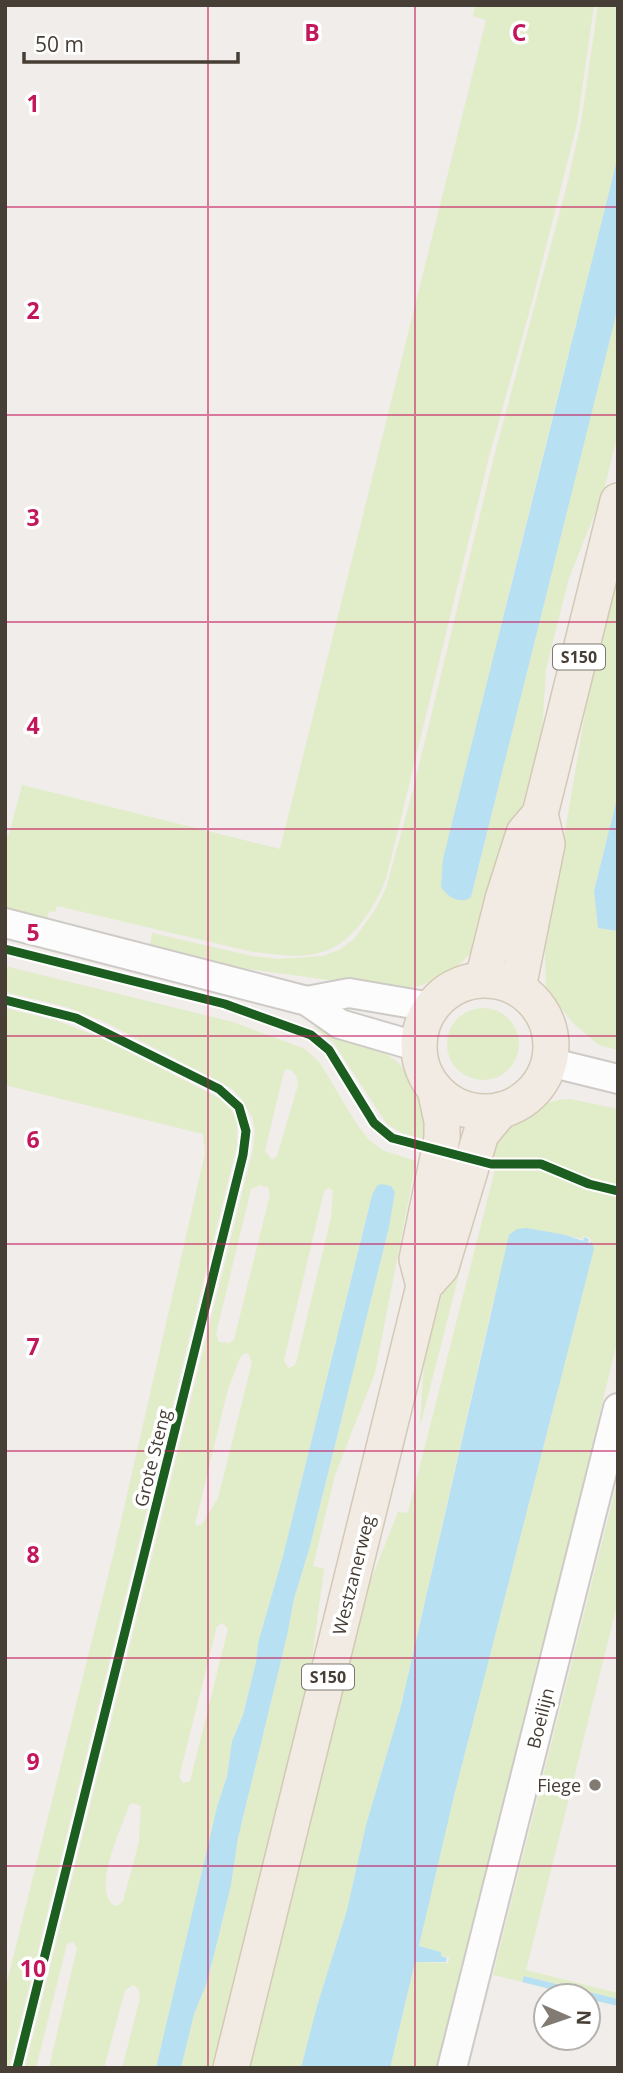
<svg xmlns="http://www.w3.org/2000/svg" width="623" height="2073" viewBox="0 0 623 2073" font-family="'Open Sans',sans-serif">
	<rect width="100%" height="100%" fill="#f0edea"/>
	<g fill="#e1ecc8" fill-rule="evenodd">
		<path d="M 475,5 L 594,5 L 577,124 L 532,302 L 489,457 L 388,871 C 383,889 375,904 364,919 C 333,962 301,958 253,952 L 57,906 L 55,912 L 49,911 L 47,919 L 5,909 L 5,835 L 9,835 L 22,785 L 280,849 L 486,20 L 473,16 Z"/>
		<path d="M 598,5 L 618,5 L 618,156 L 507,600 L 473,747 L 457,802 L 471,897 L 618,307 L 618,432 L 604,490 L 569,578 L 546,669 L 541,746 L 477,945 C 459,970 431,985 401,990 L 242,968 L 150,944 L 152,933 L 252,956 L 279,959 L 323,956 L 339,950 L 354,939 L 375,910 L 386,888 L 413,790 L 495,453 L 567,185 L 581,123 Z"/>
		<path d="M 618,574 L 618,794 L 594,891 L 598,928 L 618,931 L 618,1050 L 599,1045 L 573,1023 L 546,989 L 545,950 L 587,702 Z"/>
		<path d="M 5,966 L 233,1022 L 305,1049 L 320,1063 L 356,1123 L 369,1140 L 382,1150 L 416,1161 L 375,1373 L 335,1475 L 313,1566 L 324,1569 L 308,1688 L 213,2068 L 181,2068 L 194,2014 L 206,1985 L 216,1947 L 231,1885 L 238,1838 L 287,1636 L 294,1599 L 310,1546 L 389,1227 L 395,1192 L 372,1194 L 283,1556 L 258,1643 L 256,1662 L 243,1715 L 232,1741 L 227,1776 L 217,1808 L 156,2068 L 122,2068 L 140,1999 L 139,1989 L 133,1985 L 125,1990 L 104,2068 L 49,2068 L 77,1948 L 73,1941 L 67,1944 L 36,2068 L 25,2068 L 253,1149 L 255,1130 L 252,1117 L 241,1098 L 231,1088 L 105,1022 L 67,1007 L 5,992 ZM 287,1069 C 294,1070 298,1078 298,1085 L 277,1156 L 272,1160 L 265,1151 L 284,1071 ZM 260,1185 L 268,1187 L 270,1195 L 234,1340 L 229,1343 L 219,1342 L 216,1334 L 251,1189 ZM 329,1188 L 333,1191 L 331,1218 L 296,1363 L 294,1366 L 288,1368 L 284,1360 L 324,1191 ZM 248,1353 L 252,1362 L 218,1498 L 202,1524 L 197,1526 L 195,1524 L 228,1389 L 240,1358 L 243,1354 ZM 223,1623 L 228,1629 L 190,1781 L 183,1783 L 179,1777 L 217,1626 ZM 133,1803 L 141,1806 L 139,1842 L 123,1901 L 117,1906 L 113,1905 C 92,1887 122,1828 129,1805 Z"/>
		<path d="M 5,1008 L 58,1021 L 99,1037 L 219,1098 L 231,1109 L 237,1122 L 237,1145 L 9,2068 L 5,2068 L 5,1990 L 114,1552 L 205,1153 L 203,1134 L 5,1085 Z"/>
		<circle cx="483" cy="1044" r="36"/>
		<path d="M 312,1026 C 354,1041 399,1045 418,1092 C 424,1107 425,1125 428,1140 L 402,1133 L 387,1124 L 333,1042 Z"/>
		<path d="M 570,1099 L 618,1109 L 618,1338 L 441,2068 L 390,2068 L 415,1962 L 448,1963 L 449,1957 L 441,1956 L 441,1952 L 419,1946 L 454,1796 L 594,1249 L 590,1238 L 583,1236 L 582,1239 L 566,1235 L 499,1285 L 492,1306 L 401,1706 L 366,1825 L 347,1910 L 317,2006 L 301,2068 L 247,2068 L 361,1605 L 398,1512 L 408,1513 L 498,1158 L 484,1154 C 509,1123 528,1102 570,1099 Z"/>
		<path d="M 481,1188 L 421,1423 L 420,1423 L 425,1349 L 465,1221 Z"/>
		<path d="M 618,1479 L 618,1601 L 526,1970 L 618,1993 L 618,1999 L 525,1976 L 522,1982 L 493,1975 Z"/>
	</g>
	<g fill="#b7e0f2">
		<path d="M 618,156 L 618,307 L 471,897 C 461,905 447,897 441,887 L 443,859 Z"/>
		<path d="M 618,794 L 618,931 L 598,928 L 594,891 Z"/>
		<path d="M 381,1184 L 391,1186 L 395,1192 L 389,1227 L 310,1546 L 294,1599 L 287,1636 L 238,1838 L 231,1885 L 216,1947 L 206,1985 L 194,2014 L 181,2068 L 156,2068 L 217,1807 L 227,1776 L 232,1741 L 243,1715 L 256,1662 L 258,1643 L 283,1556 L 372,1195 L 377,1186 Z"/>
		<path d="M 527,1228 L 566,1235 L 583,1241 L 584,1237 L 589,1239 L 588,1243 L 592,1242 L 594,1249 L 454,1796 L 419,1946 L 441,1952 L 441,1956 L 447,1958 L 446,1962 L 415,1962 L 390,2068 L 301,2068 L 317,2006 L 347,1910 L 366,1825 L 401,1706 L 509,1235 L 517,1229 Z"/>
		<path d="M 524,1976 L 618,1999 L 618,2006 L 588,1999 L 588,1996 L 578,1996 L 522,1982 Z"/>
	</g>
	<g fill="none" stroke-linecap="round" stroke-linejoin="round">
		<defs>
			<g id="minor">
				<path d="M 5,923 L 307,1001 L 340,1024 L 419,1047"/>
				<path d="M 307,1001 L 349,993 L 431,1007"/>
				<path d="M 549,1062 L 618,1079"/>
				<path d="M 452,2068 L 618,1408"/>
			</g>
			<g id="major">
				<path d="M 483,979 L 503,899 L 524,833 L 540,814 L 618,501"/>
				<circle cx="485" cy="1046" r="66"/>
				<path d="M 518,988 L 547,844 L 540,814"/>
				<path d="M 424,1286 L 417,1259 L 442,1138 L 442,1121 L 435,1089"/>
				<path d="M 231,2068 L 424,1286 L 441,1267 L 481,1134 L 501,1110"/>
			</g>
		</defs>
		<use href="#minor" stroke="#cecbc7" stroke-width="32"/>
		<use href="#major" stroke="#d4c8b6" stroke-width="38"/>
		<use href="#minor" stroke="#fdfcfc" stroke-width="28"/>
		<use href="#major" stroke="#f1ebe3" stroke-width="35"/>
		<defs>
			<g id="cycleway">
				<path d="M 5,949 L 225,1004 L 311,1035 L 329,1050 L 374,1123 L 392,1138 L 491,1164 L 541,1164 L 589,1184 L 618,1191"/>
				<path d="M 5,1000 L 76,1018 L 219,1089 L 239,1107 L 246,1131 L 243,1155 L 213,1276 L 17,2068"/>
			</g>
		</defs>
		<use href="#cycleway" stroke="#fff" stroke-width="13"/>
		<use href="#cycleway" stroke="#1b5e20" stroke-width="9"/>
	</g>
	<path fill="none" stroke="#c2185b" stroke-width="2" stroke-opacity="0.55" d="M 208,5 L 208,2068M 415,5 L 415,2068M 5,207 L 618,207M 5,415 L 618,415M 5,622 L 618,622M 5,829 L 618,829M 5,1036 L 618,1036M 5,1244 L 618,1244M 5,1451 L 618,1451M 5,1658 L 618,1658M 5,1866 L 618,1866"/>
	<circle fill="#827b74" stroke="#fff" stroke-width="2.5" cx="595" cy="1785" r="7"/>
	<g text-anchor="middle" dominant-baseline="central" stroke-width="7" stroke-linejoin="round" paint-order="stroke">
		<g fill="#fff" stroke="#7e7872" stroke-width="2">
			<rect x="553" y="644.5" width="52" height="25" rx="5"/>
			<rect x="302" y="1664.5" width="52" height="25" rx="5"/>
		</g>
		<g font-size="16" font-weight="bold" fill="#473e35">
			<text x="579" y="657">S150</text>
			<text x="328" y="1677">S150</text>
		</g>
		<g font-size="18" fill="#473e35" stroke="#fff">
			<text transform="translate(152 1458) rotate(-76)">Grote Steng</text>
			<text transform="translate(353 1575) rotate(-76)">Westzanerweg</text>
			<text transform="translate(540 1718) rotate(-76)">Boeilijn</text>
		</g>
		<g font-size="18" fill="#473e35" stroke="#fff" text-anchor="end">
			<text x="581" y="1785">Fiege</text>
		</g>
	</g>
	<g font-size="23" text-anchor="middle" font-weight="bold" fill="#c2185b" stroke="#fff" stroke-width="7" stroke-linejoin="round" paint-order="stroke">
		<text x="312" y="41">B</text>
		<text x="519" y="41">C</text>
		<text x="33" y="112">1</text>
		<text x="33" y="319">2</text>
		<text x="33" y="526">3</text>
		<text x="33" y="734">4</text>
		<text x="33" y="941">5</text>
		<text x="33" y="1148">6</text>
		<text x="33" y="1355">7</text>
		<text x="33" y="1563">8</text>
		<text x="33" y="1770">9</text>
		<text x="33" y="1977">10</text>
	</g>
	<rect width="623" height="2073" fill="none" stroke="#473e35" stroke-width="14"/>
	<g transform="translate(567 2017) rotate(92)"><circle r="33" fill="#ffffff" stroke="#b5b2ae" stroke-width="2"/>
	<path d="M0-5L12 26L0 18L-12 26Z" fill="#827b74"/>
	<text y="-10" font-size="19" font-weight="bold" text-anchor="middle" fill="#473e35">N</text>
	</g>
	<path d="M24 52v10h214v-10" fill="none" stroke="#473e35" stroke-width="3.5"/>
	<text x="35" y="52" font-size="21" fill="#473e35" stroke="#ffffff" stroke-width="5" paint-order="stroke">50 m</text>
</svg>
